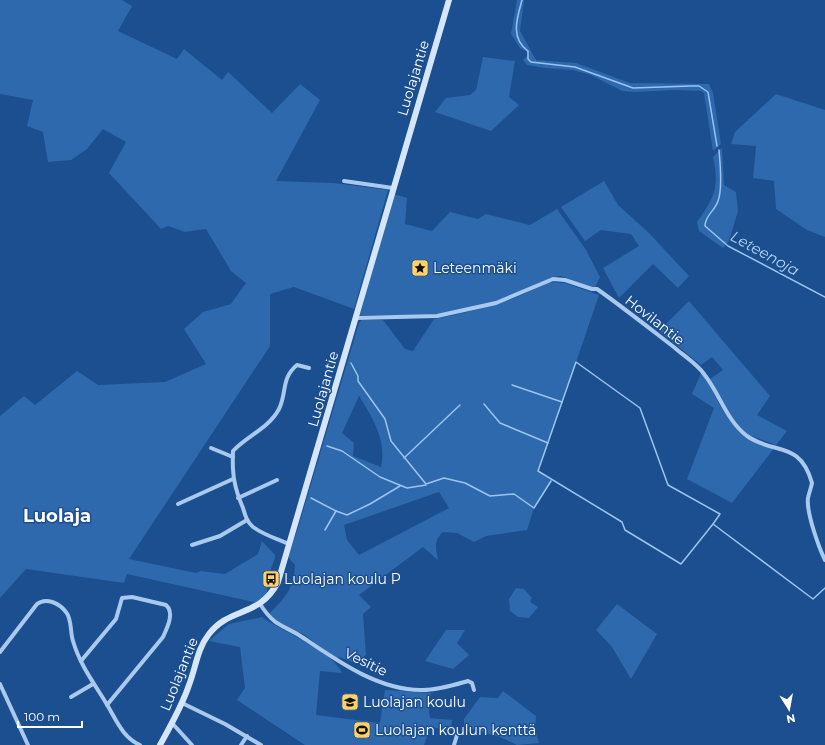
<svg xmlns="http://www.w3.org/2000/svg" width="825" height="745" viewBox="0 0 825 745" font-family="Montserrat,sans-serif">
	<rect width="100%" height="100%" fill="#1b4f8f"/>
	<g fill="#2e69ad" fill-rule="evenodd">
		<path d="M 0,0 L 122,0 L 132,6 L 118,31 L 177,59 L 184,49 L 222,80 L 228,72 L 272,113 L 300,84 L 320,100 L 276,181 L 334,183 L 388,190 L 354,309 L 294,287 L 270,294 L 270,346 L 129,559 L 196,573 L 201,571 L 225,574 L 258,554 L 262,541 L 275,555 L 275,558 L 268,577 L 267,593 L 258,603 L 127,574 L 124,583 L 26,569 L 0,598 L 0,416 L 24,396 L 35,405 L 77,371 L 98,385 L 165,382 L 206,364 L 184,329 L 203,312 L 231,304 L 246,283 L 231,271 L 206,229 L 185,232 L 168,226 L 161,229 L 109,173 L 126,142 L 103,129 L 87,149 L 71,160 L 48,162 L 43,132 L 27,126 L 33,100 L 0,94 Z"/>
		<path d="M 517,0 L 524,0 L 520,31 L 536,60 L 576,63 L 630,83 L 709,84 L 713,93 L 721,144 L 713,151 L 704,93 L 701,91 L 674,90 L 636,92 L 622,91 L 591,75 L 573,70 L 545,68 L 527,65 L 523,60 L 528,55 L 527,52 L 520,48 L 511,34 Z"/>
		<path d="M 483,57 L 515,61 L 509,97 L 519,105 L 491,131 L 435,112 L 446,98 L 470,95 L 476,90 Z"/>
		<path d="M 776,94 L 825,110 L 825,237 L 807,230 L 776,209 L 774,181 L 753,178 L 756,146 L 731,144 L 735,132 Z"/>
		<path d="M 722,148 L 724,185 L 736,192 L 738,211 L 729,241 L 723,248 L 699,231 L 697,222 C 714,198 720,188 713,157 Z"/>
		<path d="M 604,181 L 618,205 L 649,233 L 689,276 L 678,288 L 653,264 L 619,298 L 603,268 L 639,246 L 631,234 L 601,230 L 585,241 L 561,207 Z"/>
		<path d="M 393,194 L 407,198 L 405,224 L 432,231 L 450,212 L 478,219 L 486,214 L 530,225 L 557,209 L 586,250 L 600,277 L 595,288 L 561,276 L 553,277 L 495,302 L 435,315 L 360,315 Z"/>
		<path d="M 548,282 L 565,283 L 599,295 L 539,471 L 552,481 L 534,508 L 527,530 L 486,536 L 474,542 L 457,533 L 443,532 C 433,541 436,549 438,560 L 423,547 L 359,595 L 371,607 L 363,614 L 366,655 L 355,663 L 339,657 L 337,660 L 305,635 L 281,624 L 271,618 L 270,613 C 286,597 294,588 295,565 L 288,557 L 297,531 L 359,323 L 362,320 L 383,320 L 405,349 L 413,351 L 434,319 C 478,310 508,304 548,282 ZM 359,396 C 372,417 387,440 381,467 L 353,456 L 354,443 L 342,433 ZM 439,492 L 449,508 L 359,555 L 347,540 L 344,525 Z"/>
		<path d="M 689,301 L 770,396 L 757,415 L 787,431 L 776,445 L 749,435 L 740,427 L 732,417 L 710,379 L 723,370 L 712,357 L 701,365 L 659,331 Z"/>
		<path d="M 701,373 L 704,375 C 716,396 726,424 748,437 C 755,442 766,444 775,447 L 732,503 L 687,479 L 714,408 L 692,394 Z"/>
		<path d="M 516,588 L 524,589 L 532,598 L 530,602 L 538,607 L 529,618 L 518,617 L 510,611 L 509,599 Z"/>
		<path d="M 617,604 L 657,634 L 631,679 L 612,647 L 596,630 Z"/>
		<path d="M 262,617 C 281,631 334,652 342,673 L 320,671 L 316,715 L 380,723 L 385,690 L 431,693 L 429,712 L 430,718 L 452,720 L 451,731 L 431,727 L 424,745 L 305,745 L 237,700 L 245,688 L 240,647 L 209,641 L 229,624 Z"/>
		<path d="M 446,630 L 465,630 L 457,643 L 469,655 L 453,669 L 425,661 Z"/>
		<path d="M 503,691 L 536,716 L 535,729 L 539,743 L 517,745 L 500,737 L 464,727 L 464,719 L 480,697 L 498,698 Z"/>
	</g>
	<g fill="none" stroke-linecap="round" stroke-linejoin="round">
		<g stroke="#9cc4f0" stroke-width="1.5">
			<path d="M 522,0 C 517,18 510,38 528,51 L 528,59 L 531,62 L 575,67 L 633,88 L 691,86 L 699,86 L 708,92 L 717,146"/>
			<path d="M 719,150 C 720,163 723,189 718,201 C 715,211 705,215 705,226 L 728,246 L 825,297"/>
			<path d="M 351,363 L 358,376 L 358,381 L 385,419 L 391,441 L 426,484 L 444,478 L 465,483 L 490,496 L 514,494 L 534,508 L 551,481"/>
			<path d="M 512,385 L 562,402"/>
			<path d="M 484,404 L 500,423 L 548,443"/>
			<path d="M 327,446 L 342,451 L 380,477 L 407,488 L 426,485"/>
			<path d="M 404,458 L 460,405"/>
			<path d="M 311,498 L 336,511"/>
			<path d="M 713,524 L 681,564 L 625,530 L 622,522 L 538,471 L 576,362 L 640,408 L 668,485 L 720,514 L 713,524 L 813,599 L 825,588"/>
			<path d="M 325,530 L 336,511 L 347,515 L 370,504 L 400,486"/>
		</g>
		<g stroke="#a9c9ee" stroke-width="4">
			<path d="M 344,181 L 393,188"/>
			<path d="M 356,318 L 437,316 L 496,303 L 553,279 L 565,280 L 592,289 L 597,289 C 624,308 649,328 675,348 C 684,356 697,364 704,374 C 720,394 726,420 747,436 C 774,455 800,440 812,483 C 811,488 809,493 808,498 C 806,512 819,548 825,560"/>
			<path d="M 211,448 L 233,457"/>
			<path d="M 238,498 L 277,480"/>
			<path d="M 178,504 L 233,479"/>
			<path d="M 289,544 C 277,539 264,535 253,527 C 247,522 245,515 243,508 C 234,487 232,474 233,451 C 247,436 269,428 279,409 C 287,393 281,378 297,365 L 309,368"/>
			<path d="M 192,545 L 220,536 L 247,520"/>
			<path d="M 260,604 C 276,629 284,624 305,639 C 339,662 380,691 423,690 C 438,690 454,685 468,681 L 472,683 L 474,690"/>
			<path d="M 0,652 L 37,604 C 46,597 59,603 66,612 C 72,619 70,632 73,641 C 80,665 94,683 106,703 C 116,719 122,737 140,745"/>
			<path d="M 81,661 L 116,619 L 122,598 L 132,597 L 166,605 C 175,613 167,628 163,637 L 107,705"/>
			<path d="M 0,684 L 28,745"/>
			<path d="M 71,697 L 93,684"/>
			<path d="M 182,703 L 225,724 L 261,745"/>
			<path d="M 172,723 L 192,745"/>
			<path d="M 241,745 L 247,736"/>
			<path d="M 454,745 L 457,735"/>
		</g>
		<path stroke="#d6e6fa" stroke-width="6" d="M 160,745 C 171,725 182,706 189,685 C 196,667 197,649 209,634 C 231,606 259,618 278,582 L 449,0"/>
	</g>
	<defs>
		<symbol id="sight-square" viewBox="-11 -11 22 22"><rect x="-9" y="-9" width="18" height="18" rx="4" fill="#ffd166" stroke="#1b4f8f"/><path d="M0-6L1.8-2.2L6-1.7L2.9 1.2L3.7 5.4L0 3.3L-3.7 5.4L-2.9 1.2L-6-1.7L-1.8-2.2Z" fill="#111"/></symbol>
		<symbol id="bus-square" viewBox="-11 -11 22 22"><rect x="-9" y="-9" width="18" height="18" rx="4" fill="#ffd166" stroke="#1b4f8f"/><path d="M-5-6H5V4H4V6H2V4H-2V6H-4V4H-5ZM-3.5-4V0h7V-4ZM-3.5 1.2v1.5H-2V1.2ZM2 1.2v1.5H3.5V1.2Z" fill="#111"/></symbol>
		<symbol id="school-square" viewBox="-11 -11 22 22"><rect x="-9" y="-9" width="18" height="18" rx="4" fill="#ffd166" stroke="#1b4f8f"/><path d="M0-5L7-2L0 1L-7-2ZM-4 1L0 2.5L4 1V4Q0 6-4 4Z" fill="#111"/></symbol>
		<symbol id="stadium-square" viewBox="-11 -11 22 22"><rect x="-9" y="-9" width="18" height="18" rx="4" fill="#ffd166" stroke="#1b4f8f"/><path d="M0-5a6.5 5 0 1 0 0 10a6.5 5 0 1 0 0-10ZM-3.5-1.8h7v3.6h-7Z" fill="#111"/></symbol>
	</defs>
	<g fill-rule="evenodd">
		<use href="#sight-square" x="410" y="258" width="20" height="20"/>
		<use href="#bus-square" x="261" y="569" width="20" height="20"/>
		<use href="#school-square" x="340" y="692" width="20" height="20"/>
		<use href="#stadium-square" x="352" y="720" width="20" height="20"/>
	</g>
	<g text-anchor="middle" dominant-baseline="central" stroke-width="3" stroke-linejoin="round" paint-order="stroke">
		<g font-size="14" fill="#fff" stroke="#1b4f8f">
			<text transform="translate(413 78) rotate(-73)">Luolajantie</text>
			<text transform="translate(655 320) rotate(38)">Hovilantie</text>
			<text transform="translate(323 389) rotate(-74)">Luolajantie</text>
			<text transform="translate(366 662) rotate(26)">Vesitie</text>
			<text transform="translate(179 674) rotate(-68)">Luolajantie</text>
		</g>
		<g font-size="14" fill="#fff" stroke="#1b4f8f" text-anchor="start">
			<text x="433" y="268">Leteenmäki</text>
			<text x="284" y="579">Luolajan koulu P</text>
			<text x="363" y="702">Luolajan koulu</text>
			<text x="375" y="730">Luolajan koulun kenttä</text>
		</g>
		<g font-size="15" font-style="italic" fill="#b5d3f5" stroke="#1b4f8f">
			<text transform="translate(765 253) rotate(29)">Leteenoja</text>
		</g>
		<g font-size="18" font-weight="bold" fill="#fff" stroke="#1b4f8f">
			<text x="57" y="516">Luolaja</text>
		</g>
	</g>
	<g transform="translate(789 709) rotate(169)" stroke="#1b4f8f" stroke-width="3" paint-order="stroke">
	<path d="M0-3L7 15L0 10L-7 15Z" fill="#ffffff"/>
	<text y="-6" font-size="11" font-weight="bold" text-anchor="middle" fill="#ffffff">N</text>
	</g>
	<path d="M18 721v6h64v-6" fill="none" stroke="#ffffff" stroke-width="2"/>
	<text x="24" y="721" font-size="12" fill="#ffffff" stroke="#1b4f8f" stroke-width="3" paint-order="stroke">100 m</text>
</svg>
